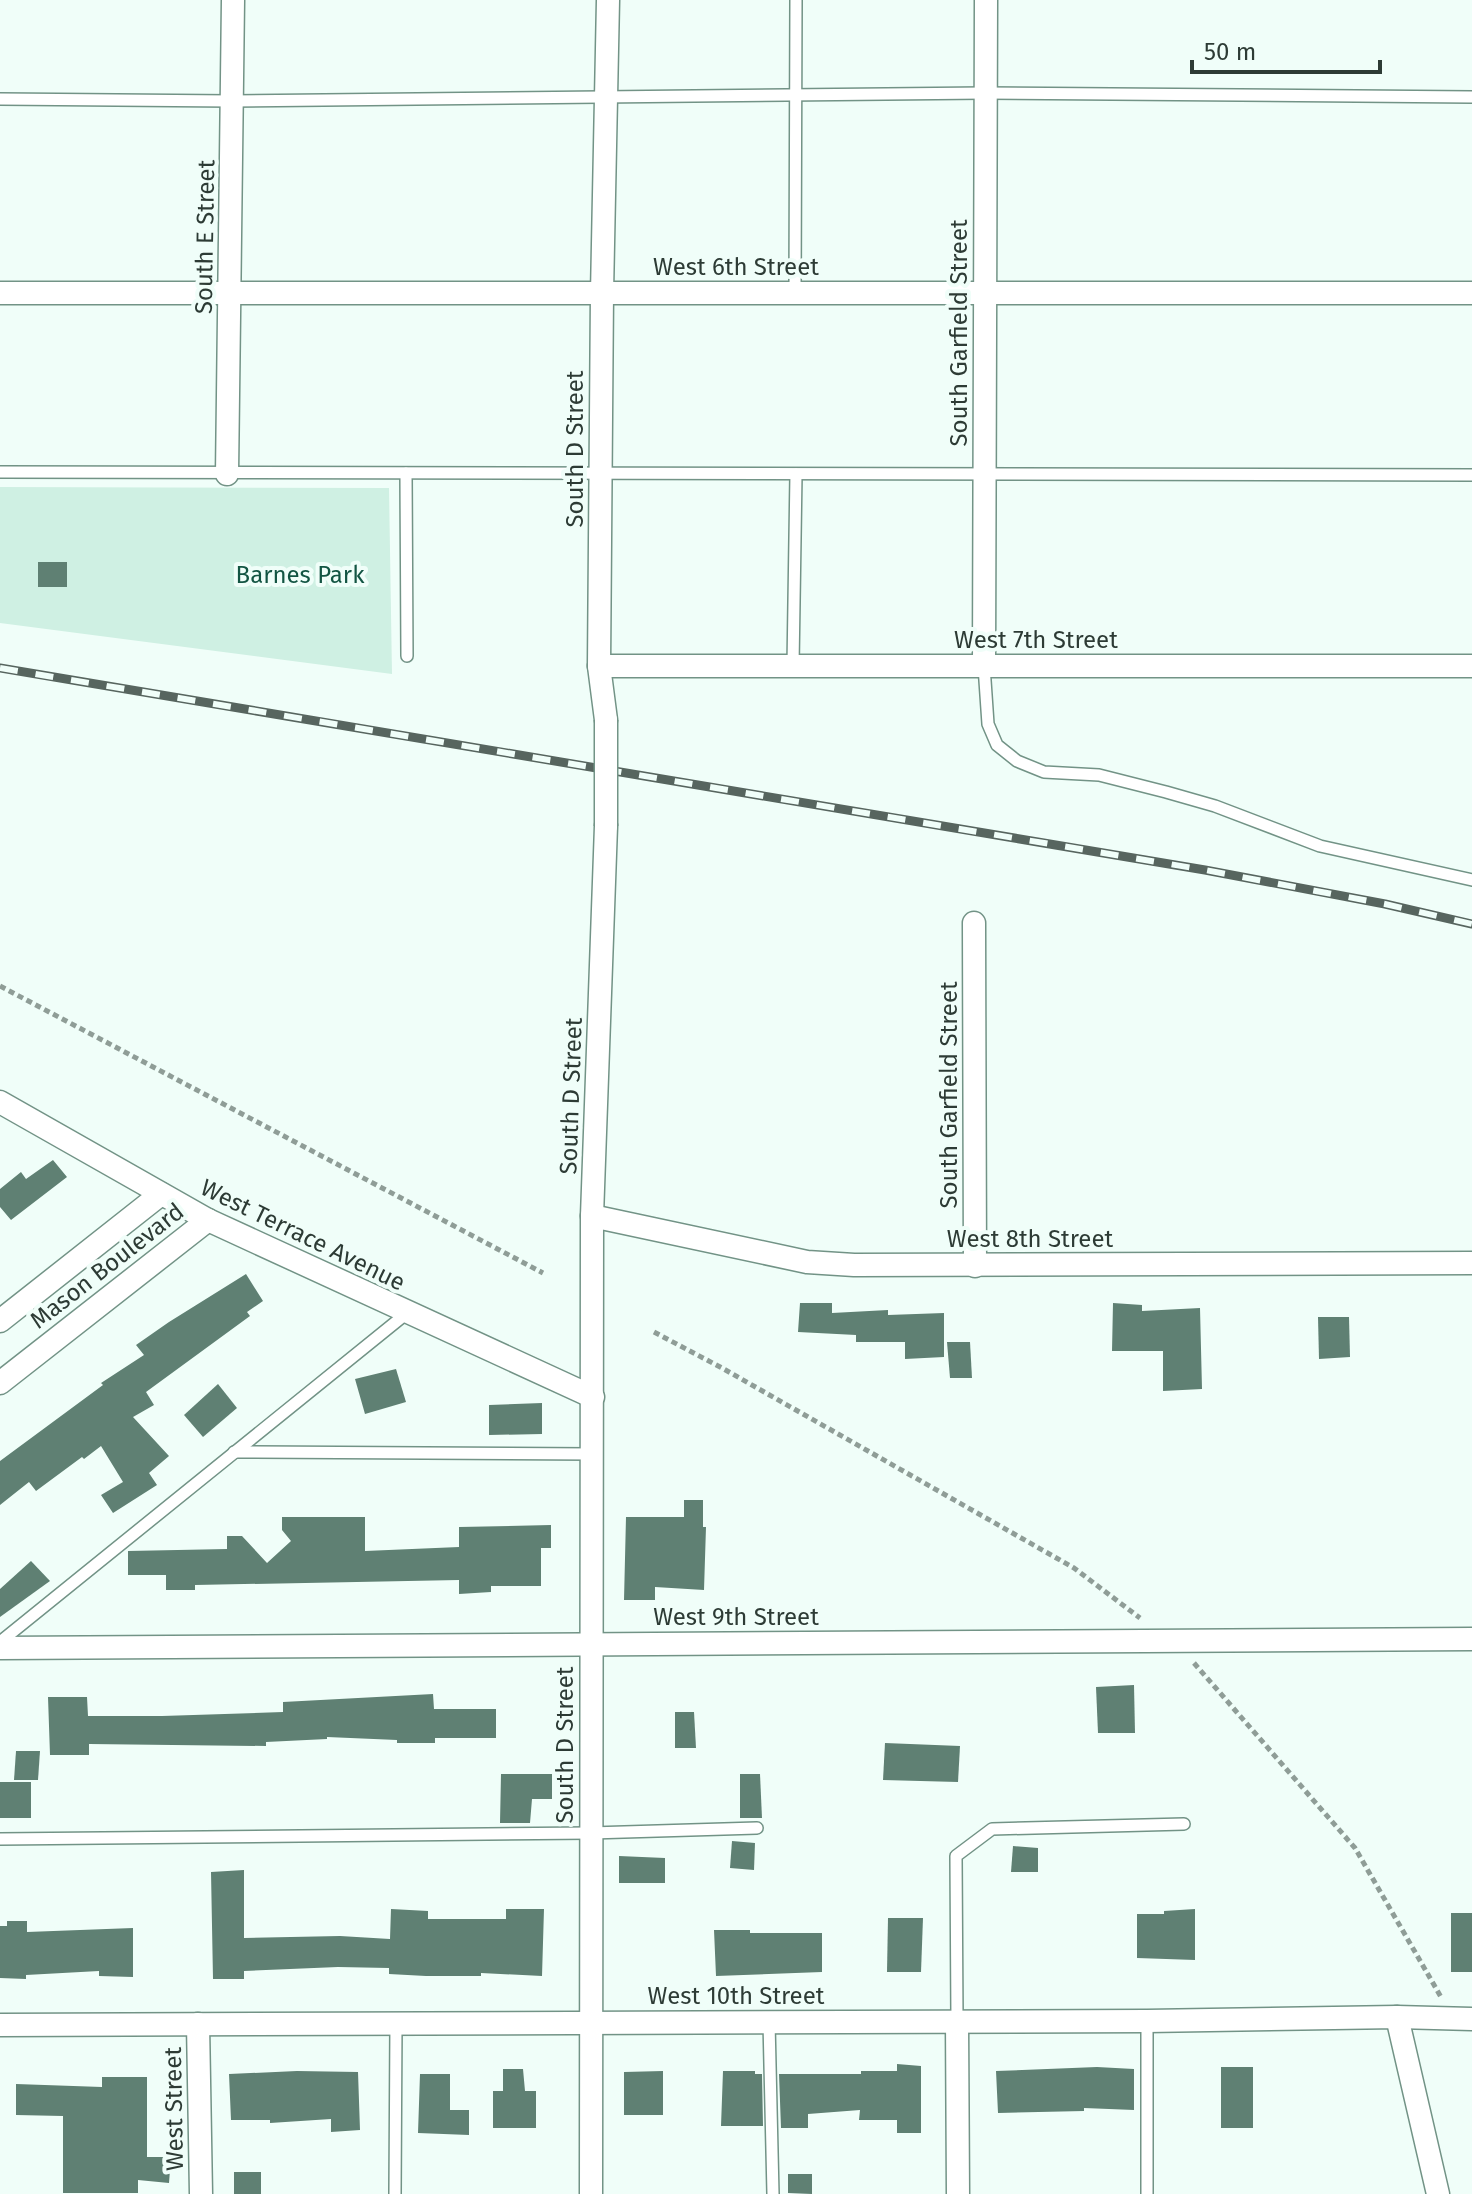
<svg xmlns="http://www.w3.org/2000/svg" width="1472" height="2194" viewBox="0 0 1472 2194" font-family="'Fira Sans',sans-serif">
	<rect width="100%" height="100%" fill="#f0fef9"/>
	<path fill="#cff0e3" d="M 0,487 L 389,488 L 392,674 L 0,623 Z"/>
	<g fill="#5f8073">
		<rect x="38" y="562" width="29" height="25"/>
		<path d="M 53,1160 L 67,1177 L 11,1220 L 0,1207 L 0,1189 L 21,1172 L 26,1179 Z"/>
		<path d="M 246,1274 L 263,1301 L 247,1312 L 250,1316 L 146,1392 L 154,1405 L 133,1417 L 169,1456 L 149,1473 L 157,1485 L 113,1513 L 101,1495 L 123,1482 L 101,1446 L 84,1459 L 82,1457 L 36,1491 L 29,1482 L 0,1505 L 0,1461 L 103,1385 L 101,1383 L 144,1355 L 136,1345 L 169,1322 Z"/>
		<path d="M 800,1303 L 832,1303 L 832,1313 L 888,1310 L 888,1315 L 944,1313 L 944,1357 L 905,1359 L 905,1342 L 856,1342 L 856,1335 L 798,1332 Z"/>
		<path d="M 1113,1303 L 1142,1305 L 1142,1311 L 1200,1308 L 1202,1389 L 1163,1391 L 1163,1351 L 1112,1351 Z"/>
		<path d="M 1318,1317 L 1349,1317 L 1350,1357 L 1319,1359 Z"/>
		<path d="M 947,1342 L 970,1342 L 972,1378 L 950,1378 Z"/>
		<path d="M 396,1369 L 406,1402 L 365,1414 L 355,1379 Z"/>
		<path d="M 218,1384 L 237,1408 L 203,1437 L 184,1415 Z"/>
		<path d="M 542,1403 L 542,1434 L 489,1435 L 489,1405 Z"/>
		<path d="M 684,1500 L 703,1500 L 703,1527 L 706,1527 L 704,1590 L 655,1587 L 655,1600 L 624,1600 L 626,1517 L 684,1517 Z"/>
		<path d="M 282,1517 L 365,1517 L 365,1551 L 459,1547 L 459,1527 L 551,1525 L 551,1548 L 541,1548 L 541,1586 L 491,1586 L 491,1592 L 459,1594 L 459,1580 L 195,1585 L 195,1590 L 166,1590 L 166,1575 L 128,1575 L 128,1551 L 227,1549 L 227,1536 L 242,1536 L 267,1563 L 291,1541 L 282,1530 Z"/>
		<path d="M 31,1561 L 50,1581 L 0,1617 L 0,1589 Z"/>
		<path d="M 1134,1685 L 1135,1733 L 1098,1733 L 1096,1687 Z"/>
		<path d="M 433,1694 L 434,1709 L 496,1709 L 496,1738 L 435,1738 L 435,1743 L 397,1743 L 397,1740 L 327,1737 L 327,1739 L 266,1742 L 266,1746 L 89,1744 L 89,1755 L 50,1755 L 48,1697 L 87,1697 L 88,1716 L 162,1716 L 283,1712 L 283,1702 Z"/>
		<path d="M 675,1712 L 694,1712 L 696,1748 L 675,1748 Z"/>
		<path d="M 885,1743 L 960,1746 L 958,1782 L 883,1780 Z"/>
		<path d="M 16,1751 L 40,1751 L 38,1780 L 14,1780 Z"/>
		<path d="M 501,1774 L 552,1774 L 552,1799 L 532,1799 L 530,1823 L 500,1823 Z"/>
		<path d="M 740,1774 L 760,1774 L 762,1818 L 740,1818 Z"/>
		<rect x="0" y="1782" width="31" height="36"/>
		<path d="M 732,1841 L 755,1843 L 754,1870 L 730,1868 Z"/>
		<path d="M 1013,1846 L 1038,1848 L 1038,1872 L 1011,1872 Z"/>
		<path d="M 619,1856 L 665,1858 L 665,1883 L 619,1883 Z"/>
		<path d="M 244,1870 L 244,1938 L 340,1936 L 390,1939 L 391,1909 L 428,1911 L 428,1919 L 506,1919 L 506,1909 L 544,1909 L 542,1976 L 481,1973 L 481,1976 L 426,1976 L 389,1974 L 389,1968 L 338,1967 L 244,1971 L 244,1979 L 213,1979 L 211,1872 Z"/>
		<path d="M 1195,1909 L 1195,1960 L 1137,1958 L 1137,1914 L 1164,1914 L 1164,1911 Z"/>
		<rect x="1451" y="1913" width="21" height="59"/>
		<path d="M 888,1918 L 923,1918 L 921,1972 L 887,1972 Z"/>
		<path d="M 7,1921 L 27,1921 L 27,1932 L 133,1928 L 133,1977 L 99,1976 L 99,1971 L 26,1975 L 26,1979 L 0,1978 L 0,1926 L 7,1926 Z"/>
		<path d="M 714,1930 L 750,1930 L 750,1933 L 822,1933 L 822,1972 L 716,1976 Z"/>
		<path d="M 897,2064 L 921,2066 L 921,2133 L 897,2133 L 897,2120 L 859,2120 L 860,2110 L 808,2114 L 808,2128 L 781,2128 L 779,2074 L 861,2074 L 861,2071 L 897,2071 Z"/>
		<path d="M 1097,2067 L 1134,2069 L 1134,2110 L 1084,2108 L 1084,2111 L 998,2113 L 996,2071 Z"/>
		<rect x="1221" y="2067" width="32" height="61"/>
		<path d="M 503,2069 L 523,2069 L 525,2091 L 536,2091 L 536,2128 L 493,2128 L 493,2091 L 503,2091 Z"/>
		<path d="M 297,2071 L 358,2072 L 360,2130 L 331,2132 L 331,2119 L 270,2123 L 270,2120 L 231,2120 L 229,2074 Z"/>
		<path d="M 663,2071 L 663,2115 L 624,2115 L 624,2072 Z"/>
		<path d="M 723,2071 L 755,2071 L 755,2074 L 762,2074 L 763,2126 L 721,2126 Z"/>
		<path d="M 420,2074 L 450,2074 L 450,2110 L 469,2110 L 469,2135 L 418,2133 Z"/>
		<path d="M 102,2077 L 147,2077 L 147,2157 L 171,2157 L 169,2183 L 138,2180 L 138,2193 L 63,2193 L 63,2116 L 16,2115 L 16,2084 L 102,2087 Z"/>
		<rect x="234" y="2172" width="27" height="22"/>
		<path d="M 788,2174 L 812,2174 L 812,2194 L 788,2193 Z"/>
	</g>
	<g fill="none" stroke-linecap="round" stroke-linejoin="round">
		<defs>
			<g id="lane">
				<path d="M 0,99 L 232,101 L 985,93 L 1472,97"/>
				<path d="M 795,293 L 796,0"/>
				<path d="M 0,472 L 1472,475"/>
				<path d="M 406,473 L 407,656"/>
				<path d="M 793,666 L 796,474"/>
				<path d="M 984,666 L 988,724 L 997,745 L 1017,761 L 1044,772 L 1099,775 L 1166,792 L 1215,806 L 1320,846 L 1472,880"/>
				<path d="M 234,1452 L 592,1454"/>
				<path d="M 0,1642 L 407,1313"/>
				<path d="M 0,1839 L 591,1833 L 757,1828"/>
				<path d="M 957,2021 L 956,1856 L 992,1829 L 1184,1824"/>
				<path d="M 1147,2021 L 1147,2194"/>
				<path d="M 769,2022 L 773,2194"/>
				<path d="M 395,2194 L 396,2023"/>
			</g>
			<g id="street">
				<path d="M 0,293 L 1472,293"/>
				<path d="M 227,474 L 233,0"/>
				<path d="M 599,666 L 1472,666"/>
				<path d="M 984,666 L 986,0"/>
				<path d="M 606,720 L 599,666 L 602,293 L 608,0"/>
				<path d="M 974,923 L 975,1266"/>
				<path d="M 0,1102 L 208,1220 L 593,1397"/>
				<path d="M 592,1216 L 807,1262 L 854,1265 L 1472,1263"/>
				<path d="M 0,1321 L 161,1194"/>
				<path d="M 0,1383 L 208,1220"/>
				<path d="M 0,1648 L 1472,1639"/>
				<path d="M 1397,2017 L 1438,2194"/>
				<path d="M 957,2021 L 958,2194"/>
				<path d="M 198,2024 L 201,2194"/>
				<path d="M 0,2025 L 1147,2021 L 1397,2017 L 1472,2019"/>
				<path d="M 591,2194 L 592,1216 L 606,826"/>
			</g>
		</defs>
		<use href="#lane" stroke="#729386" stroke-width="14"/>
		<use href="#street" stroke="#729386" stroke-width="25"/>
		<g stroke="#8f9d97" stroke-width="5" stroke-dasharray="6 4" stroke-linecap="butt">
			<path d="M 0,986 L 543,1273"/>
			<path d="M 654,1332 L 722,1368 L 1074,1568 L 1140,1618"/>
			<path d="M 1194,1663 L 1355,1848 L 1441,1997"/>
		</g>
		<use href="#lane" stroke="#fff" stroke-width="11"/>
		<use href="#street" stroke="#fff" stroke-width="22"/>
		<defs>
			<path id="rail" d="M 0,668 L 1205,870 L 1385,904 L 1472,924"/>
		</defs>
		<use href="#rail" stroke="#57655f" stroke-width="9"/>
		<use href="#rail" stroke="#f0fef9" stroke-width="6" stroke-dasharray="18" stroke-linecap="butt"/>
		<defs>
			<path id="street-bridge" d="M 606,720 L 606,826"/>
		</defs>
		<use href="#street-bridge" stroke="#729386" stroke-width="25" stroke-linecap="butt"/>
		<use href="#street-bridge" stroke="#fff" stroke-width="22"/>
	</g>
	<g text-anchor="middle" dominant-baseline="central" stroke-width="8" stroke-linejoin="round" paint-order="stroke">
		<g font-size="24" fill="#2d3b35" stroke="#f0fef9">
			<text transform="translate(205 237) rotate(-89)">South E Street</text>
			<text x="736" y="267">West 6th Street</text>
			<text transform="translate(959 333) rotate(-90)">South Garfield Street</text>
			<text transform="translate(575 449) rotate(-90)">South D Street</text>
			<text x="1036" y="640">West 7th Street</text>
			<text transform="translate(949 1095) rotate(-90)">South Garfield Street</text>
			<text transform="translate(571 1096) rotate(-88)">South D Street</text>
			<text transform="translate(303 1235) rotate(26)">West Terrace Avenue</text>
			<text x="1030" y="1239">West 8th Street</text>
			<text transform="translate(107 1266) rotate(-38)">Mason Boulevard</text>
			<text x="736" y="1617">West 9th Street</text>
			<text transform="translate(565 1745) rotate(-90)">South D Street</text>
			<text x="736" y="1996">West 10th Street</text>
			<text transform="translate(174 2109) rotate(-91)">West Street</text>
		</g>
		<g font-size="24" fill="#135543" stroke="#f0fef9">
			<text x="300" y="575">Barnes Park</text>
		</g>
	</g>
	<path d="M1192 60v12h188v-12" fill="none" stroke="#2d3b35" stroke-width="4"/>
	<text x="1204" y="60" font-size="24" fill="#2d3b35" stroke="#f0fef9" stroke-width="6" paint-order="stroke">50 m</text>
</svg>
